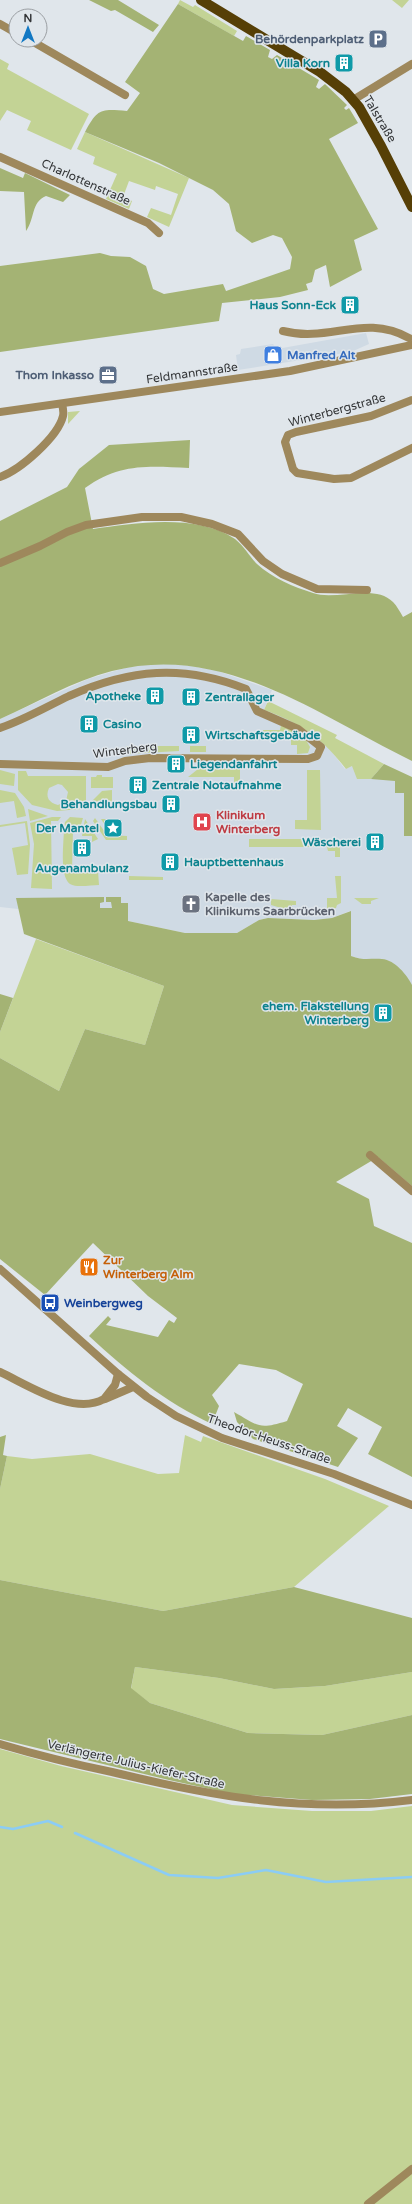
<svg xmlns="http://www.w3.org/2000/svg" width="412" height="2204" viewBox="0 0 412 2204" font-family="'Varela Round',sans-serif">
	<rect width="100%" height="100%" fill="#e0e6eb"/>
	<g fill="#cfdae4">
		<path d="M 366,333 L 369,344 L 351,352 L 238,370 L 236,355 L 240,354 L 241,349 L 273,344 L 277,349 Z"/>
		<path d="M 154,663 L 178,664 L 215,670 L 272,690 L 264,710 L 287,718 L 313,733 L 325,743 L 345,769 L 352,766 L 395,780 L 404,793 L 404,836 L 412,836 L 412,1003 L 384,959 L 363,960 L 351,956 L 350,911 L 332,918 L 314,920 L 268,918 L 259,920 L 237,933 L 185,933 L 128,921 L 0,907 L 0,719 L 88,679 L 125,668 Z"/>
	</g>
	<g fill="#c3d395" fill-rule="evenodd">
		<path d="M 180,0 L 193,7 L 195,5 L 237,31 L 234,36 L 178,4 Z"/>
		<path d="M 392,0 L 409,0 L 402,8 Z"/>
		<path d="M 0,59 L 9,64 L 7,69 L 89,114 L 71,150 L 27,130 L 31,121 L 7,110 L 0,121 Z"/>
		<path d="M 85,132 L 189,178 L 169,227 L 147,217 L 151,208 L 171,215 L 178,194 L 156,186 L 155,190 L 129,181 L 123,197 L 132,201 L 129,209 L 106,199 L 117,174 L 93,164 L 95,157 L 77,149 Z"/>
		<path d="M 80,411 L 68,424 L 68,412 Z"/>
		<path d="M 268,701 L 337,735 L 335,738 L 384,764 L 371,779 L 357,779 L 352,766 L 346,769 C 322,738 301,723 264,710 Z"/>
		<path d="M 281,725 L 299,734 L 306,740 L 310,747 L 308,753 L 297,754 L 297,745 L 291,745 L 291,739 L 263,739 L 263,730 L 280,730 Z"/>
		<path d="M 126,746 L 179,746 L 179,751 L 126,754 Z"/>
		<rect x="190" y="746" width="16" height="6"/>
		<path d="M 207,762 L 240,762 L 240,786 L 234,787 L 234,777 L 188,777 Z"/>
		<path d="M 0,770 L 15,774 L 14,786 L 0,784 Z"/>
		<path d="M 307,770 L 320,770 L 321,830 L 295,829 L 295,820 L 307,820 Z"/>
		<path d="M 18,771 L 26,771 L 28,776 L 86,776 L 86,804 L 81,809 L 57,811 L 32,805 L 18,790 ZM 58,784 L 62,785 L 68,792 L 66,801 L 58,805 C 49,803 45,797 49,788 Z"/>
		<path d="M 97,775 L 102,775 L 102,777 L 113,777 L 113,788 L 91,788 L 91,777 L 96,777 Z"/>
		<path d="M 0,790 L 15,793 L 24,807 L 26,816 L 17,818 L 14,801 L 0,803 Z"/>
		<path d="M 112,790 L 112,802 L 95,803 L 92,801 L 102,791 Z"/>
		<path d="M 28,809 L 48,816 L 30,821 Z"/>
		<path d="M 52,817 L 61,817 L 58,821 L 51,821 L 52,889 L 31,888 L 34,844 L 30,823 Z"/>
		<path d="M 70,817 L 83,818 L 79,831 L 73,831 L 72,870 L 98,871 L 99,885 C 91,885 77,888 70,884 C 59,876 64,841 64,828 L 65,822 Z"/>
		<path d="M 95,818 L 107,835 L 127,836 L 127,840 L 106,840 L 93,821 Z"/>
		<path d="M 85,819 L 98,839 L 92,842 L 92,836 L 82,836 Z"/>
		<path d="M 101,819 L 118,819 L 118,832 L 109,832 Z"/>
		<path d="M 27,821 L 30,845 L 28,874 L 17,875 L 12,848 L 28,845 L 25,823 L 0,827 L 0,825 Z"/>
		<path d="M 249,839 L 327,839 L 331,847 L 340,847 L 340,857 L 335,857 L 335,851 L 328,851 L 327,847 L 249,847 Z"/>
		<path d="M 129,876 L 163,877 L 163,880 L 129,880 Z"/>
		<path d="M 335,876 L 341,876 L 341,903 L 337,905 L 336,908 L 327,910 L 327,898 L 337,898 Z"/>
		<path d="M 354,898 L 379,898 L 371,901 L 371,904 L 362,904 Z"/>
		<path d="M 271,899 L 296,901 L 296,905 L 292,905 L 291,911 L 271,905 Z"/>
		<path d="M 36,939 L 164,986 L 145,1045 L 85,1029 L 59,1091 L 0,1058 L 0,1032 Z"/>
		<path d="M 185,1435 L 201,1442 L 203,1436 L 325,1479 L 389,1506 L 294,1587 L 163,1611 L 0,1580 L 0,1489 L 7,1456 L 32,1459 L 90,1454 L 158,1474 L 179,1473 Z"/>
		<path d="M 135,1667 L 219,1678 L 274,1689 L 325,1686 L 412,1672 L 412,1715 L 322,1735 L 248,1733 L 150,1703 L 131,1689 Z"/>
		<path d="M 0,1749 L 61,1766 L 232,1805 L 312,1811 L 371,1811 L 412,1806 L 412,2204 L 0,2204 Z"/>
	</g>
	<g fill="#a4b374">
		<path d="M 89,0 L 118,0 L 159,25 L 153,32 L 115,10 L 111,11 Z"/>
		<path d="M 178,4 L 243,41 L 246,36 L 270,50 L 268,57 L 272,59 L 277,55 L 319,80 L 316,87 L 319,89 L 325,84 L 347,105 L 344,108 L 346,110 L 349,108 L 358,123 L 329,139 L 378,229 L 354,240 L 362,270 L 330,287 L 326,265 L 315,270 L 312,282 L 306,284 L 308,290 L 280,297 L 222,303 L 219,321 L 0,352 L 0,266 L 100,253 L 111,256 L 130,257 L 146,266 L 153,289 L 164,294 L 223,284 L 226,291 L 290,269 L 292,257 L 282,238 L 273,235 L 252,243 L 236,231 L 229,204 L 213,190 L 159,163 L 85,132 C 98,108 101,109 127,111 L 140,93 L 125,82 Z"/>
		<path d="M 0,168 L 23,178 L 25,173 L 70,195 L 63,202 L 46,196 C 31,202 35,219 26,231 L 24,192 L 0,191 Z"/>
		<path d="M 190,440 L 189,468 C 148,466 120,463 85,488 L 93,529 C 134,523 197,513 235,539 C 244,546 249,556 257,564 C 272,578 294,587 313,593 C 335,601 375,583 393,602 C 397,606 400,612 403,617 L 412,612 L 412,761 C 317,715 223,642 112,671 C 73,681 36,703 0,719 L 0,521 L 67,487 L 79,469 L 109,445 Z"/>
		<path d="M 384,764 L 412,777 L 412,836 L 404,836 L 404,793 L 395,793 L 395,781 L 371,779 Z"/>
		<path d="M 104,897 L 104,902 L 100,903 L 100,908 L 112,908 L 111,902 L 106,902 L 106,897 L 121,897 L 121,903 L 128,903 L 128,921 L 185,933 L 237,933 L 259,920 L 268,918 L 314,920 L 332,918 L 351,911 L 351,956 C 364,961 370,958 382,959 C 395,960 407,975 412,985 L 412,1186 L 378,1157 L 336,1182 L 369,1199 L 374,1226 L 412,1243 L 412,1477 L 368,1454 L 382,1427 L 348,1408 L 337,1426 L 358,1438 L 338,1467 L 253,1439 L 237,1422 L 234,1412 C 259,1426 258,1430 287,1421 L 303,1384 L 276,1370 L 239,1364 L 212,1395 L 219,1406 L 212,1424 C 165,1402 127,1371 89,1336 L 108,1316 L 111,1319 L 106,1325 L 158,1337 L 169,1320 L 174,1323 L 177,1318 L 148,1296 L 93,1243 L 45,1295 L 0,1259 L 0,1058 L 59,1091 L 85,1029 L 145,1045 L 164,986 L 24,934 L 16,898 Z"/>
		<path d="M 0,994 L 13,998 L 0,1032 Z"/>
		<path d="M 6,1435 L 3,1455 L 7,1456 L 0,1489 L 0,1437 Z"/>
		<path d="M 0,1580 L 163,1611 L 294,1587 L 412,1618 L 412,1672 L 325,1686 L 274,1689 L 219,1678 L 135,1667 L 131,1688 L 150,1703 L 248,1733 L 322,1735 L 412,1715 L 412,1794 L 370,1799 L 312,1800 L 233,1794 L 169,1780 L 0,1739 Z"/>
	</g>
	<g fill="none" stroke-linecap="round" stroke-linejoin="round">
		<g stroke="#8bccf5" stroke-width="2.5">
			<path d="M 0,1827 L 13,1829 L 48,1821 L 62,1827"/>
			<path d="M 75,1833 L 169,1875 L 218,1878 L 266,1870 L 326,1882 L 412,1877"/>
		</g>
		<g stroke="#9e885c" stroke-width="8">
			<path d="M 0,24 L 16,33"/>
			<path d="M 30,40 L 125,95"/>
			<path d="M 353,100 L 412,64"/>
			<path d="M 0,157 L 148,223 L 159,233"/>
			<path d="M 283,331 C 330,343 364,313 409,338"/>
			<path d="M 412,400 L 371,416 L 296,432 L 288,435 L 285,442 L 293,469 L 297,473 L 334,479 L 351,478 L 412,448"/>
			<path d="M 0,412 L 290,371 L 412,345"/>
			<path d="M 0,477 C 20,470 58,437 63,416 C 64,412 63,408 62,404"/>
			<path d="M 0,563 L 40,546 L 67,532 L 86,525 L 142,517 L 181,517 L 212,524 L 238,534 L 263,561 L 282,574 L 317,589 L 367,590"/>
			<path d="M 0,728 C 24,720 46,707 69,696 C 130,669 183,664 246,689 L 257,711 L 298,729 L 321,747 L 317,756 L 308,759 L 150,758 L 125,761 L 108,767 L 0,764"/>
			<path d="M 370,1155 L 412,1191"/>
			<path d="M 0,1269 L 118,1374 L 147,1397 L 176,1416 L 222,1438 L 334,1474 L 412,1505"/>
			<path d="M 0,1372 C 28,1385 74,1416 104,1399 L 115,1385 L 118,1374"/>
			<path d="M 105,1399 L 133,1387"/>
			<path d="M 0,1744 C 37,1755 74,1764 112,1772 C 215,1797 305,1813 412,1800"/>
			<path d="M 368,2204 L 412,2169"/>
		</g>
		<path stroke="#563f06" stroke-width="10" d="M 201,0 L 320,72 L 346,92 L 359,107 L 381,146 L 412,207"/>
	</g>
	<defs>
		<symbol id="parking-square" viewBox="-11 -11 22 22"><rect x="-9" y="-9" width="18" height="18" rx="4" fill="#5c6f8a" stroke="#e0e6eb"/><path d="M-3.5-5.5H1a3.5 3.5 0 0 1 0 7H-1V5.5H-3.5ZM-1-3.4V-.6H.8a1.4 1.4 0 0 0 0-2.8Z" fill="#fff"/></symbol>
		<symbol id="building-square" viewBox="-11 -11 22 22"><rect x="-9" y="-9" width="18" height="18" rx="4" fill="#0f9aa8" stroke="#e0e6eb"/><path d="M-4-6H4V6H1V3H-1V6H-4ZM-2.5-4.3h1.7v1.8h-1.7ZM.8-4.3h1.7v1.8H.8ZM-2.5-1h1.7V.8h-1.7ZM.8-1h1.7V.8H.8Z" fill="#fff"/></symbol>
		<symbol id="shop-square" viewBox="-11 -11 22 22"><rect x="-9" y="-9" width="18" height="18" rx="4" fill="#3f7fe0" stroke="#e0e6eb"/><path d="M-5-2.5h2.3a2.7 3.5 0 0 1 5.4 0H5L5.5 6h-11ZM-1.5-2.5h3a1.5 2.3 0 0 0-3 0Z" fill="#fff"/></symbol>
		<symbol id="office-square" viewBox="-11 -11 22 22"><rect x="-9" y="-9" width="18" height="18" rx="4" fill="#5c6f8a" stroke="#e0e6eb"/><path d="M-6-3h4V-5.5h4V-3h4V5H-6ZM-1-4.5V-3h2v-1.5ZM-6 0V1H6V0Z" fill="#fff"/></symbol>
		<symbol id="hospital-square" viewBox="-11 -11 22 22"><rect x="-9" y="-9" width="18" height="18" rx="4" fill="#e0444e" stroke="#e0e6eb"/><path d="M-5-5h3v3.5h4V-5h3V5h-3V1.5h-4V5h-3Z" fill="#fff"/></symbol>
		<symbol id="sight-square" viewBox="-11 -11 22 22"><rect x="-9" y="-9" width="18" height="18" rx="4" fill="#0f9aa8" stroke="#e0e6eb"/><path d="M0-6L1.8-2.2L6-1.7L2.9 1.2L3.7 5.4L0 3.3L-3.7 5.4L-2.9 1.2L-6-1.7L-1.8-2.2Z" fill="#fff"/></symbol>
		<symbol id="church-square" viewBox="-11 -11 22 22"><rect x="-9" y="-9" width="18" height="18" rx="4" fill="#6b7280" stroke="#e0e6eb"/><path d="M-1.2-6h2.4v3.5h3.3v2.4h-3.3V6h-2.4V-.1h-3.3v-2.4h3.3Z" fill="#fff"/></symbol>
		<symbol id="restaurant-square" viewBox="-11 -11 22 22"><rect x="-9" y="-9" width="18" height="18" rx="4" fill="#e8710a" stroke="#e0e6eb"/><path d="M-5-6h1v4h1v-4h1v4h1v-4h1v5L-1.5 .5V6h-2V.5L-5-1ZM5-6V6H3V1.5H1.5Q1.5-4 5-6Z" fill="#fff"/></symbol>
		<symbol id="bus-square" viewBox="-11 -11 22 22"><rect x="-9" y="-9" width="18" height="18" rx="4" fill="#1a4fb4" stroke="#e0e6eb"/><path d="M-5-6H5V4H4V6H2V4H-2V6H-4V4H-5ZM-3.5-4V0h7V-4ZM-3.5 1.2v1.5H-2V1.2ZM2 1.2v1.5H3.5V1.2Z" fill="#fff"/></symbol>
	</defs>
	<g fill-rule="evenodd">
		<use href="#parking-square" x="367" y="28" width="22" height="22"/>
		<use href="#building-square" x="333" y="52" width="22" height="22"/>
		<use href="#building-square" x="339" y="294" width="22" height="22"/>
		<use href="#shop-square" x="262" y="344" width="22" height="22"/>
		<use href="#office-square" x="97" y="364" width="22" height="22"/>
		<use href="#building-square" x="144" y="685" width="22" height="22"/>
		<use href="#building-square" x="180" y="686" width="22" height="22"/>
		<use href="#building-square" x="78" y="713" width="22" height="22"/>
		<use href="#building-square" x="180" y="724" width="22" height="22"/>
		<use href="#building-square" x="165" y="753" width="22" height="22"/>
		<use href="#building-square" x="127" y="774" width="22" height="22"/>
		<use href="#building-square" x="160" y="793" width="22" height="22"/>
		<use href="#hospital-square" x="191" y="811" width="22" height="22"/>
		<use href="#sight-square" x="102" y="817" width="22" height="22"/>
		<use href="#building-square" x="364" y="831" width="22" height="22"/>
		<use href="#building-square" x="71" y="837" width="22" height="22"/>
		<use href="#building-square" x="159" y="851" width="22" height="22"/>
		<use href="#church-square" x="180" y="893" width="22" height="22"/>
		<use href="#building-square" x="372" y="1002" width="22" height="22"/>
		<use href="#restaurant-square" x="78" y="1256" width="22" height="22"/>
		<use href="#bus-square" x="39" y="1292" width="22" height="22"/>
	</g>
	<g text-anchor="middle" dominant-baseline="central" stroke-width="3" stroke-linejoin="round" paint-order="stroke">
		<g font-size="12" font-weight="bold" fill="#4e5e75" stroke="#e0e6eb" text-anchor="end">
			<text x="364" y="39">Behördenparkplatz</text>
			<text x="94" y="375">Thom Inkasso</text>
		</g>
		<g font-size="12" font-weight="bold" fill="#0d838f" stroke="#e0e6eb" text-anchor="end">
			<text x="330" y="63">Villa Korn</text>
			<text x="336" y="305">Haus Sonn-Eck</text>
			<text x="141" y="696">Apotheke</text>
			<text x="205" y="697" text-anchor="start">Zentrallager</text>
			<text x="103" y="724" text-anchor="start">Casino</text>
			<text x="205" y="735" text-anchor="start">Wirtschaftsgebäude</text>
			<text x="190" y="764" text-anchor="start">Liegendanfahrt</text>
			<text x="152" y="785" text-anchor="start">Zentrale Notaufnahme</text>
			<text x="157" y="804">Behandlungsbau</text>
			<text x="99" y="828">Der Mantel</text>
			<text x="361" y="842">Wäscherei</text>
			<text x="184" y="862" text-anchor="start">Hauptbettenhaus</text>
			<text x="82" y="868" text-anchor="middle">Augenambulanz</text>
			<text x="369" y="1006">ehem. Flakstellung<tspan x="369" dy="14">Winterberg</tspan></text>
		</g>
		<g font-size="12" fill="#333537" stroke="#e0e6eb">
			<text transform="translate(380 119) rotate(59)">Talstraße</text>
			<text transform="translate(86 182) rotate(24)">Charlottenstraße</text>
			<text transform="translate(192 373) rotate(-8)">Feldmannstraße</text>
			<text transform="translate(337 410) rotate(-15)">Winterbergstraße</text>
			<text transform="translate(125 750) rotate(-7)">Winterberg</text>
			<text transform="translate(269 1439) rotate(19)">Theodor-Heuss-Straße</text>
			<text transform="translate(136 1764) rotate(13)">Verlängerte Julius-Kiefer-Straße</text>
		</g>
		<g font-size="12" font-weight="bold" fill="#366cbe" stroke="#e0e6eb" text-anchor="start">
			<text x="287" y="355">Manfred Alt</text>
		</g>
		<g font-size="12" font-weight="bold" fill="#be3a42" stroke="#e0e6eb" text-anchor="start">
			<text x="216" y="815">Klinikum<tspan x="216" dy="14">Winterberg</tspan></text>
		</g>
		<g font-size="12" font-weight="bold" fill="#5b616d" stroke="#e0e6eb" text-anchor="start">
			<text x="205" y="897">Kapelle des<tspan x="205" dy="14">Klinikums Saarbrücken</tspan></text>
		</g>
		<g font-size="12" font-weight="bold" fill="#c56008" stroke="#e0e6eb" text-anchor="start">
			<text x="103" y="1260">Zur<tspan x="103" dy="14">Winterberg Alm</tspan></text>
		</g>
		<g font-size="12" font-weight="bold" fill="#164399" stroke="#e0e6eb" text-anchor="start">
			<text x="64" y="1303">Weinbergweg</text>
		</g>
	</g>
	<g transform="translate(28 28)"><circle r="19" fill="#e0e6eb" stroke="#9b9fa3"/>
	<path d="M0-3L7 15L0 10L-7 15Z" fill="#1278c3"/>
	<text y="-6" font-size="11" font-weight="bold" text-anchor="middle" fill="#333537">N</text>
	</g>
</svg>
